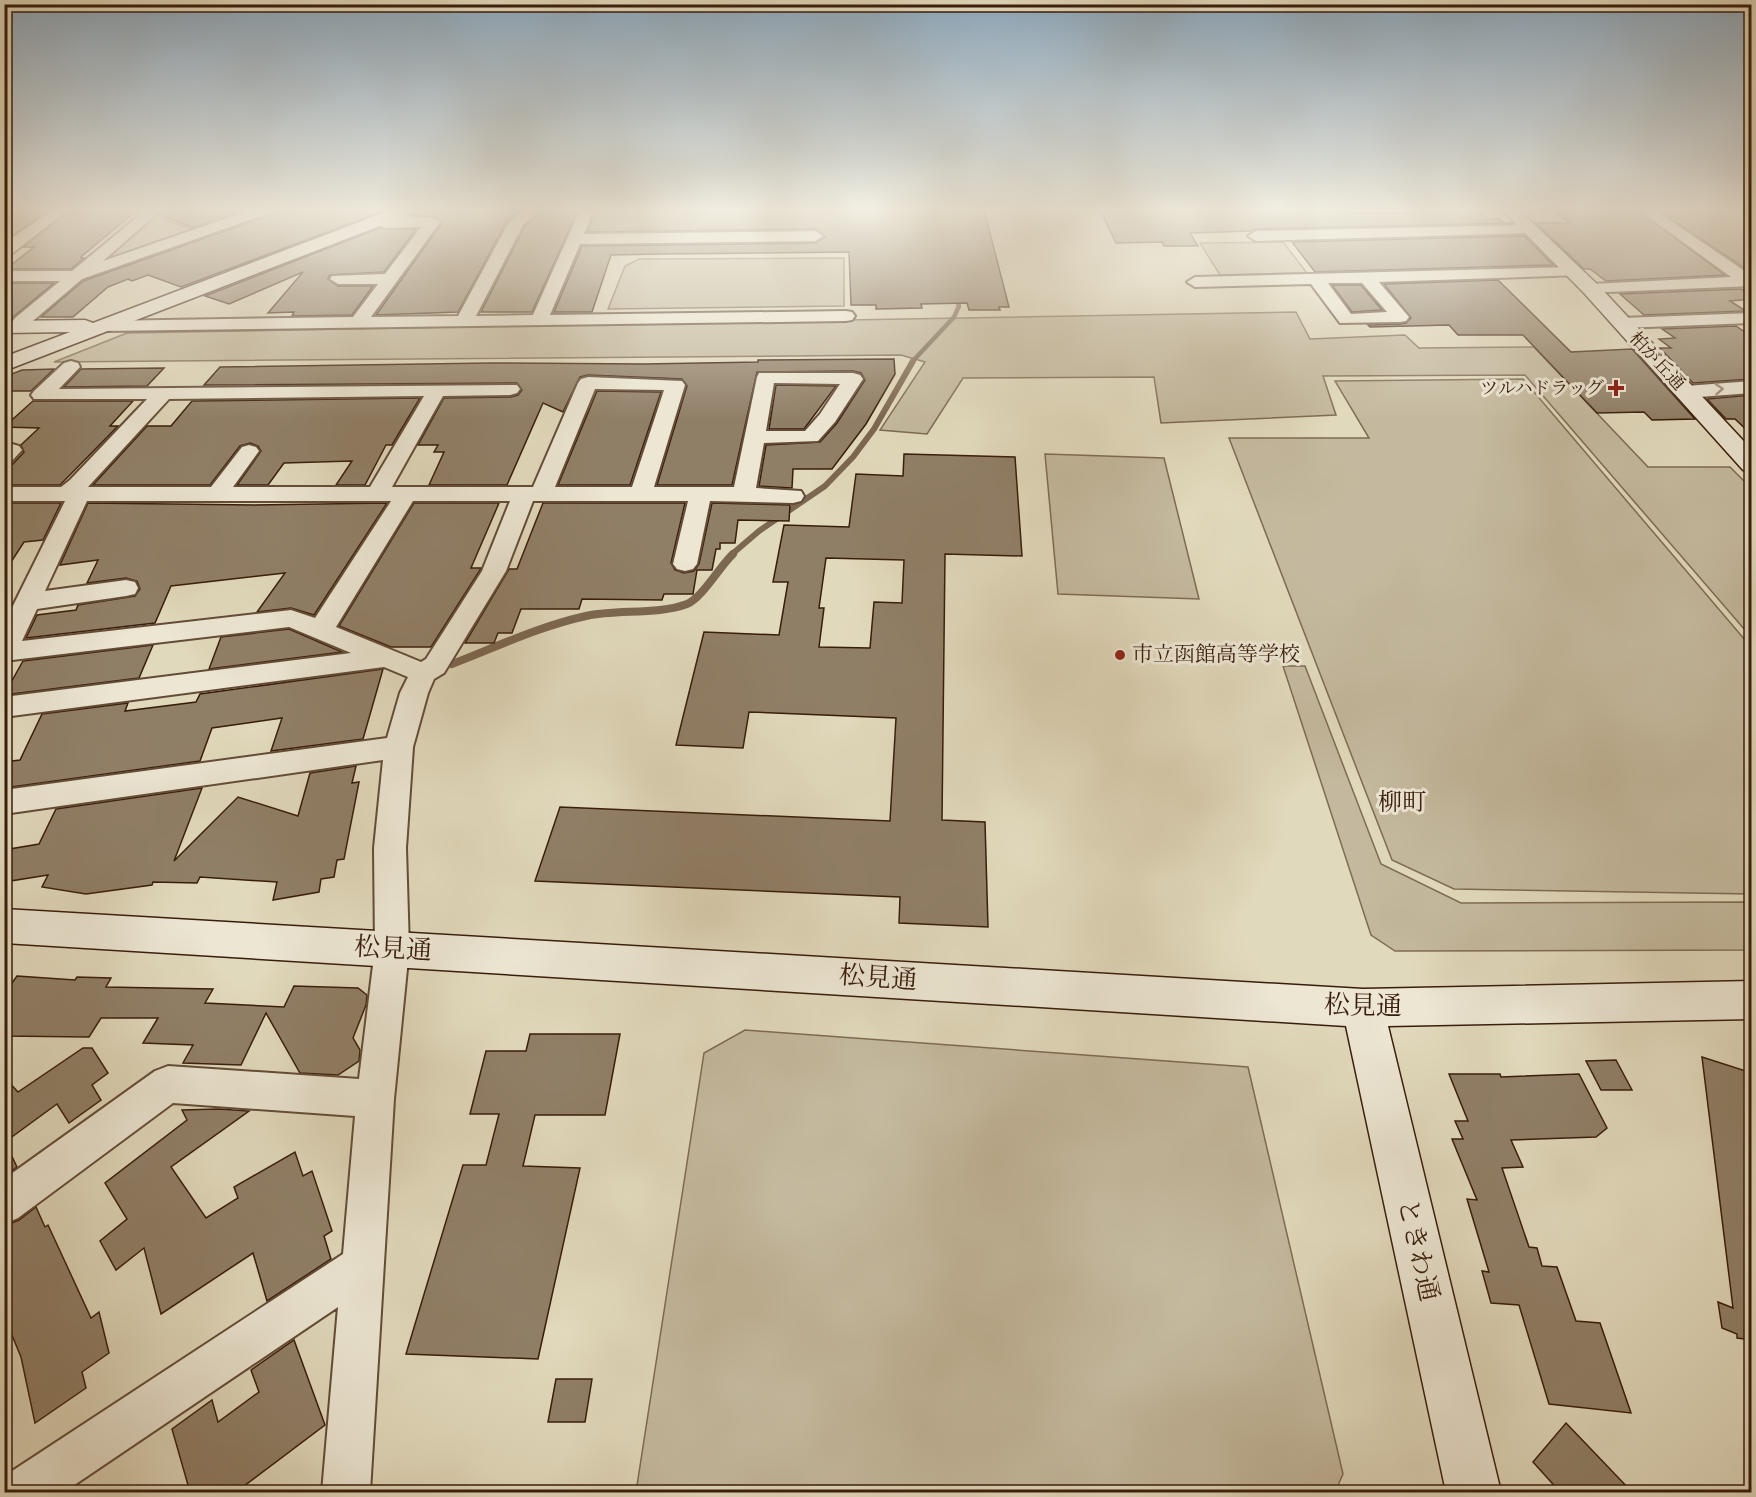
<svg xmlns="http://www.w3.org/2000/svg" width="1756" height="1497" viewBox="0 0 1756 1497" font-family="'Libre Bodoni','Noto Serif JP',serif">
	<rect width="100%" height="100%" fill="#e1d9bc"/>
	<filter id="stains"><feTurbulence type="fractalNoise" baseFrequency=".00333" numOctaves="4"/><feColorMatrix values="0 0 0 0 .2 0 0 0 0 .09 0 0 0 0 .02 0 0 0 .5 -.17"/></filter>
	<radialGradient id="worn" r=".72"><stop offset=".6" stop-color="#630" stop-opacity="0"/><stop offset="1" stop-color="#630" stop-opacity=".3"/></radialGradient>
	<g fill="#c4b99e" stroke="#7e6b54" stroke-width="1.5">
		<path d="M 155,215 L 193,230 L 102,261 Z"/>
		<path d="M 1283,242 L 1307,273 L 1220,275 L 1200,243 Z"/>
		<path d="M 844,258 L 844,306 L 608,309 L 625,266 L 639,259 Z"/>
		<path d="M 1296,312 L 1310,339 L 1405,335 L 1419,348 L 1534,347 L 1648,467 L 1730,467 L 1751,488 L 1751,637 L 1525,375 L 1323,376 L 1336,415 L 1161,423 L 1154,377 L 963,378 L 927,434 L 880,430 L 925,362 L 901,355 L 54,362 L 127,333 Z"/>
		<path d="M 1523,379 L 1751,647 L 1751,894 L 1454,889 L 1392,860 L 1229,438 L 1369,438 L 1335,381 Z"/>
		<path d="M 1045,454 L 1164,458 L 1199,599 L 1058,594 Z"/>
		<path d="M 1283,666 L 1305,666 L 1381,864 L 1461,903 L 1751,902 L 1751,950 L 1395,951 L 1371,935 Z"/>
		<path d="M 745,1030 L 1248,1067 L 1343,1474 L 1335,1492 L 636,1492 L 704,1053 Z"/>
	</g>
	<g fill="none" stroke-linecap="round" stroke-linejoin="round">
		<path stroke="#7c6751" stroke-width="4.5" d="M 911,363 L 954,317 L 959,306 L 954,294"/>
		<path stroke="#7c6751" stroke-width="6" d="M 731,555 L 759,531 L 825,486 L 853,457 L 874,429 L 913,361"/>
		<path stroke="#7c6751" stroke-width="8" d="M 452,664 C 496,647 540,626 586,616 C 616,609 658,615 687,604 C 702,598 720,566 733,554"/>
	</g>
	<g fill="#907f67" stroke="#391d0b" stroke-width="1.5" fill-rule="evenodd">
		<path d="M 20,210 L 49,210 L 4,241 L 4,220 Z"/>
		<path d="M 70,210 L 137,210 L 82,256 L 81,258 L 84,258 L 71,269 L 6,269 L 34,247 L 23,247 Z"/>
		<path d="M 163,210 L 245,210 L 193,228 L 159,214 Z"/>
		<path d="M 273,210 L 386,210 L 181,287 L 148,275 L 132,281 L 128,279 L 108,287 L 73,317 L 41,317 L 83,281 L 270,215 Z"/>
		<path d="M 416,210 L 521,210 L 507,221 L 458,312 L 376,315 L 442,223 L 436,217 L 413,215 Z"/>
		<path d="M 542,210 L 578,210 L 532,312 L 481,312 L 525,226 Z"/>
		<path d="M 596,210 L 984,210 L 1009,307 L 999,307 L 1000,310 L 969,310 L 967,303 L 921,304 L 922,308 L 876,309 L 876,305 L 851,305 L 849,252 L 661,254 L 611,255 L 592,312 L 554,312 L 582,246 L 815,243 L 825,237 L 815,229 L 587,232 Z"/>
		<path d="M 1100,210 L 1346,210 L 1350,213 L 1410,213 L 1407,210 L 1478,210 L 1487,219 L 1500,219 L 1504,223 L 1512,223 L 1256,229 L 1251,231 L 1190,233 L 1198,246 L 1164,246 L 1162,242 L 1116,243 Z"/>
		<path d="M 1554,210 L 1637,210 L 1725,275 L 1606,281 L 1590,269 L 1584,269 L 1536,223 L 1569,223 Z"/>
		<path d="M 1658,210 L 1752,210 L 1752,273 Z"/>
		<path d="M 380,228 L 416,229 L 384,272 L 330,275 L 328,279 L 338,286 L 373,286 L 352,315 L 292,316 L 294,312 L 268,313 L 303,272 L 229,304 L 205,296 Z"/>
		<path d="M 1524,236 L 1553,265 L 1315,272 L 1292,242 Z"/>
		<path d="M 1498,280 L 1571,352 L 1632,349 L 1695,419 L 1652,420 L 1644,412 L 1597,413 L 1523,335 L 1458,335 L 1449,325 L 1370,327 L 1368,325 L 1400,324 L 1406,323 L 1411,318 L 1384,284 Z"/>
		<path d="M 4,283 L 54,283 L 13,317 L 4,317 Z"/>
		<path d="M 1332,285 L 1361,285 L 1382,310 L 1352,312 Z"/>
		<path d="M 1741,289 L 1752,295 L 1752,299 L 1730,301 L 1746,311 L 1644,315 L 1620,294 Z"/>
		<path d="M 1736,326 L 1752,337 L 1752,379 L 1693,383 L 1660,348 L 1671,348 L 1659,339 L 1675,338 L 1662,329 Z"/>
		<path d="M 894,359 L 895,374 L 866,424 L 832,469 L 793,469 L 792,488 L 759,486 L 766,445 L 820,442 L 837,423 L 865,380 L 861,373 L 853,371 L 757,372 L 732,485 L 657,485 L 687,386 L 682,379 L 588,375 L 580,377 L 563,412 L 543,403 L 507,485 L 429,485 L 444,452 L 434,452 L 438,445 L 418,445 L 444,398 L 511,397 L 518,395 L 522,390 L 517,383 L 204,385 L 220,367 L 491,363 L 644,364 L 758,362 L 758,360 Z"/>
		<path d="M 164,368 L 147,386 L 64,387 L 81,369 Z"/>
		<path d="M 54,369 L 31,391 L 4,391 L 4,377 L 22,370 Z"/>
		<path d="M 776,385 L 836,386 L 804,429 L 769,429 Z"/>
		<path d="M 597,391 L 661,392 L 630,485 L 558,485 Z"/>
		<path d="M 1752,395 L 1752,435 L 1735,419 L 1726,419 L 1707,399 Z"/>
		<path d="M 420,398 L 392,445 L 386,445 L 365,485 L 336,485 L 352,461 L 284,463 L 268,485 L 237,485 L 261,451 L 258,446 L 250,443 L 240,446 L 210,485 L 93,485 L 147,426 L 171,426 L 192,401 Z"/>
		<path d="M 33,401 L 133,401 L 110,426 L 118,426 L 60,485 L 4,485 L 4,466 L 13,464 L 24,452 L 21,445 L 39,428 L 4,427 Z"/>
		<path d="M 904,454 L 1015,457 L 1022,556 L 945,554 L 942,820 L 985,822 L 988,927 L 899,923 L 900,897 L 535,881 L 560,807 L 890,821 L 896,718 L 749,712 L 743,748 L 676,745 L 704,632 L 779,635 L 788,582 L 773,582 L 784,525 L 849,527 L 856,474 L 903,476 ZM 826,558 L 904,560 L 902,603 L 874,602 L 870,648 L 819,647 L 824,608 L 819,608 Z"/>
		<path d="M 4,503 L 61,503 L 43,540 L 24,542 L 4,573 Z"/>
		<path d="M 88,503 L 254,505 L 387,503 L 314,615 L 291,608 L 257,612 L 285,573 L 171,586 L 155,623 L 26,638 L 37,615 L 76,610 L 78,605 L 135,596 L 140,589 L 137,581 L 126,578 L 87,583 L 98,560 L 60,565 Z"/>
		<path d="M 414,503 L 499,503 L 471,568 L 481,568 L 480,570 L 431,647 L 391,647 L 339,626 Z"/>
		<path d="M 543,503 L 685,503 L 671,563 L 675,570 L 684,573 L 694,571 L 699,564 L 712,503 L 790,505 L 789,521 L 738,520 L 735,543 L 720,543 L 720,549 L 716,549 L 712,570 L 697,570 L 693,594 L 664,594 L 662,600 L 582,599 L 579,609 L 521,609 L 512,633 L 498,633 L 494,643 L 465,643 L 509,569 L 517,569 Z"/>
		<path d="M 289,629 L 342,652 L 209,669 L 221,637 Z"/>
		<path d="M 153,645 L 139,678 L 4,695 L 23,661 Z"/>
		<path d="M 383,669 L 363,739 L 271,751 L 282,718 L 212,728 L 200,761 L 4,788 L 4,762 L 20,760 L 42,714 L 128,703 L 125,711 L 196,702 L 200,694 Z"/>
		<path d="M 356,766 L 352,783 L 359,782 L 344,859 L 337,860 L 334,877 L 321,879 L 319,892 L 273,900 L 277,882 L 200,877 L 197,883 L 153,882 L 152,885 L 86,894 L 42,887 L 48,875 L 4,882 L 4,850 L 39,844 L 56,809 L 202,788 L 174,861 L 238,797 L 298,816 L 310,773 Z"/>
		<path d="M 17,976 L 75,980 L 77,977 L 111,978 L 106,987 L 213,989 L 205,1003 L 284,1007 L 294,986 L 358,988 L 367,995 L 366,1005 L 353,1038 L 360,1050 L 359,1061 L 338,1075 L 300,1073 L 266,1013 L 241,1065 L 183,1063 L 193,1045 L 143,1043 L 158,1018 L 101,1018 L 89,1037 L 4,1036 L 4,994 Z"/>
		<path d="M 530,1034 L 620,1034 L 605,1115 L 535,1115 L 523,1166 L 580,1168 L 538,1359 L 406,1354 L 463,1165 L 486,1165 L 499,1114 L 470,1114 L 486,1051 L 526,1051 Z"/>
		<path d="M 83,1048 L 92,1048 L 108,1073 L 92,1085 L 101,1100 L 69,1123 L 57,1104 L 5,1142 L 17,1167 L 4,1176 L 4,1077 L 18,1092 Z"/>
		<path d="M 1702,1057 L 1752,1073 L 1752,1340 L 1737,1338 L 1737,1334 L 1722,1328 L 1718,1302 L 1733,1308 Z"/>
		<path d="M 1616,1060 L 1632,1090 L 1601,1090 L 1586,1061 Z"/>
		<path d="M 1449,1074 L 1500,1074 L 1501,1077 L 1579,1074 L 1607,1128 L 1596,1137 L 1511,1140 L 1523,1167 L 1502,1168 L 1529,1247 L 1537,1248 L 1542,1266 L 1557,1267 L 1576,1321 L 1600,1323 L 1631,1413 L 1549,1404 L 1519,1305 L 1491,1303 L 1482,1271 L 1489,1272 L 1467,1199 L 1477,1200 L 1452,1139 L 1463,1139 L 1455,1121 L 1468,1121 Z"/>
		<path d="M 219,1109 L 249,1111 L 171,1167 L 206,1218 L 238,1198 L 234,1187 L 295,1152 L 303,1176 L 312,1171 L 332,1231 L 324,1236 L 331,1259 L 267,1301 L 253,1253 L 161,1314 L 144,1248 L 116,1270 L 100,1241 L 127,1219 L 105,1183 L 187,1120 L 182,1110 Z"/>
		<path d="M 36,1207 L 45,1227 L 48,1225 L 91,1318 L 99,1312 L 109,1353 L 82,1372 L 86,1388 L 35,1423 L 21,1357 L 4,1316 L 4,1226 L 19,1220 Z"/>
		<path d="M 294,1340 L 325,1425 L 236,1492 L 190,1492 L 172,1429 L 212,1400 L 218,1422 L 259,1392 L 251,1370 Z"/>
		<path d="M 556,1379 L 592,1379 L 585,1422 L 548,1422 Z"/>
		<path d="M 1566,1423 L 1632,1492 L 1560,1492 L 1533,1462 Z"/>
	</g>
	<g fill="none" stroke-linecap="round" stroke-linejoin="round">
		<defs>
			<g id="street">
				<path d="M 52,210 L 68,210 L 10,255 L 4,257 L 4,244 Z"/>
				<path d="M 146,210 L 161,210 L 103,261 L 251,210 L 271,210 L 269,213 L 82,279 L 27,326 L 15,326 L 12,322 L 15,318 L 60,281 L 4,281 L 4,271 L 72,271 Z"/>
				<path d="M 524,210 L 540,210 L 523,225 L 476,316 L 533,315 L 580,210 L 594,210 L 584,234 L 815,231 L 823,236 L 815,241 L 580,244 L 550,315 L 846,311 L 852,312 L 855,316 L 852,320 L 846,321 L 104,331 L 98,330 L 95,326 L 98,322 L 104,321 L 353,317 L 378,284 L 338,284 L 330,279 L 332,276 L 385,274 L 421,227 L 386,228 L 372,223 L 370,220 L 377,216 C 392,219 431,213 440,222 L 371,317 L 458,316 L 509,222 Z"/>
				<path d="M 1639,210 L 1655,210 L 1752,276 L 1752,286 L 1585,293 L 1583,289 L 1591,284 L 1731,277 Z"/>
				<path d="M 1531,225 L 1539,230 L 1536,233 L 1256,241 L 1248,236 L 1256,231 Z"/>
				<path d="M 1574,267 L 1580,269 L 1582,272 L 1580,275 L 1379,282 L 1409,317 L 1406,321 L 1400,322 L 1340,323 L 1311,284 L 1195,287 L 1187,282 L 1195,277 ZM 1328,283 L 1362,283 L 1387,312 L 1351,314 Z"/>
				<path d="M 1752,313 L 1752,323 L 1622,328 L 1616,327 L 1613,323 L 1616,319 L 1622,318 Z"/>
				<path d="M 71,361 L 78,363 L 80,367 L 59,389 L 517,385 L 520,389 L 517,393 L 510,395 L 443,396 L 392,487 L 533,487 L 578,383 L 581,379 L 588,377 L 682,381 L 685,385 L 654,487 L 734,487 L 757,377 L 759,373 L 853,373 L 860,375 L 863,379 L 835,422 L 818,441 L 764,443 L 756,488 L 801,491 L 804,496 L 801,501 L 793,503 L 710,501 L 697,564 L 693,569 L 685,571 L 677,569 L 673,564 L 688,501 L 533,501 L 506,571 L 444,673 L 434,679 L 428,693 L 413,747 L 406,848 L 409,949 L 394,1099 L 370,1492 L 322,1492 L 338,1307 L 64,1492 L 4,1492 L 6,1475 L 343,1254 L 355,1116 L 173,1103 L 18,1218 L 4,1224 L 4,1179 L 155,1071 L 168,1066 L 359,1079 L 375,949 L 374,848 L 383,760 L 4,814 L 4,790 L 387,738 L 400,693 L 408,677 L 384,667 L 4,717 L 4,697 L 351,653 L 289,627 L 4,661 L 4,624 L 65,501 L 4,501 L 4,487 L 61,487 L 70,480 L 147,399 L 34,399 L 31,395 L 34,391 L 64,363 ZM 774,383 L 840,384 L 820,414 L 805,431 L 766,431 ZM 595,389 L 664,390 L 632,487 L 555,487 ZM 424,396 L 370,487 L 233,487 L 259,451 L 256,447 L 249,445 L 242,447 L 211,487 L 88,487 L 169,399 ZM 87,501 L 391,501 L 315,618 L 291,610 L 22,641 L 37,609 L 126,596 L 135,594 L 138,588 L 135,582 L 126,580 L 45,591 ZM 413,501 L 510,501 L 482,571 L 426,659 L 421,662 L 336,627 Z"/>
				<path d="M 1752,381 L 1752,393 L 1686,398 L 1679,396 L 1676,392 L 1679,388 L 1686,386 Z"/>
				<path d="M 12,444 L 19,446 L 22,450 L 11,462 L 4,464 L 4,446 Z"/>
			</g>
			<g id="secondary">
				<path d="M 391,210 L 414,210 L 411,214 L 4,371 L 4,357 L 70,332 L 4,333 L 4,321 L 85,320 L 93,323 Z"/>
				<path d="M 1502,210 L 1519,210 L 1598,285 L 1752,450 L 1752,472 L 1743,470 L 1584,293 Z"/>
				<path d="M 4,909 L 1363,989 L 1752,981 L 1752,1019 L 1388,1026 L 1501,1492 L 1446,1492 L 1346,1026 L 4,943 Z"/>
			</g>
		</defs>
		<use href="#street" stroke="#634c37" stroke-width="4"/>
		<use href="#secondary" stroke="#391d0b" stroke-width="3"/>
		<use href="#street" fill="#ece6d3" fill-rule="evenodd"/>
		<use href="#secondary" fill="#ece6d3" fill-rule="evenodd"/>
	</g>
	<defs><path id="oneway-chevron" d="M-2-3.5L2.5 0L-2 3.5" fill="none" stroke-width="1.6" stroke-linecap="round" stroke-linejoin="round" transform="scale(1.5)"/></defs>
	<use stroke="#9b8c79" href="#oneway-chevron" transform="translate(1719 389) rotate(-4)"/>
	<linearGradient id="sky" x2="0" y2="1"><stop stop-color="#8ea9be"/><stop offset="0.5" stop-color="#f2eee1"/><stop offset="1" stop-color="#f2eee1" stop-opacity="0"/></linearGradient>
	<rect width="1756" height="419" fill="url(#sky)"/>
	<g fill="#8f2418" stroke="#ece6d3" stroke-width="2">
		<path d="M1613 379h6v6h6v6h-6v6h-6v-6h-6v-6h6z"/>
		<circle cx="1120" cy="655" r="6"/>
	</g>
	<g text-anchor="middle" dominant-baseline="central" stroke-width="6" stroke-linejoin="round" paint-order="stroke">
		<g font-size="18" fill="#391d0b" stroke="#ece6d3">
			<text transform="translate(1657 361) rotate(47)">柏が丘通</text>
		</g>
		<g font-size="18" fill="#391d0b" stroke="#ece6d3" text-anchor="end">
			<text x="1604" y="388">ツルハドラッグ</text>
		</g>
		<g font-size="21" fill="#391d0b" stroke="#ece6d3" text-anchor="start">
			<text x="1132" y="655">市立函館高等学校</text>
		</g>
		<g font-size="24" fill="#391d0b" stroke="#ece6d3">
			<text x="1402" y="803">柳町</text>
		</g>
		<g font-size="26" fill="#391d0b" stroke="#ece6d3">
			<text transform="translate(393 949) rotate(3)">松見通</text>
			<text transform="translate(878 978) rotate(4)">松見通</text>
			<text transform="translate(1363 1006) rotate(1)">松見通</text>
			<text transform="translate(1418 1250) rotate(77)">ときわ通</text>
		</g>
	</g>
	<rect width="1756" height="1497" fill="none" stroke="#e1d9bc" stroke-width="24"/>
	<rect x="6" y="6" width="1744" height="1485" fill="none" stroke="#391d0b" stroke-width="3"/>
	<rect x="12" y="12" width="1732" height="1473" fill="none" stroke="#391d0b" stroke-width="1.5"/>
	<rect width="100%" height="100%" filter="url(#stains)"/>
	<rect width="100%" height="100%" fill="url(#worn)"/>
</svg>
